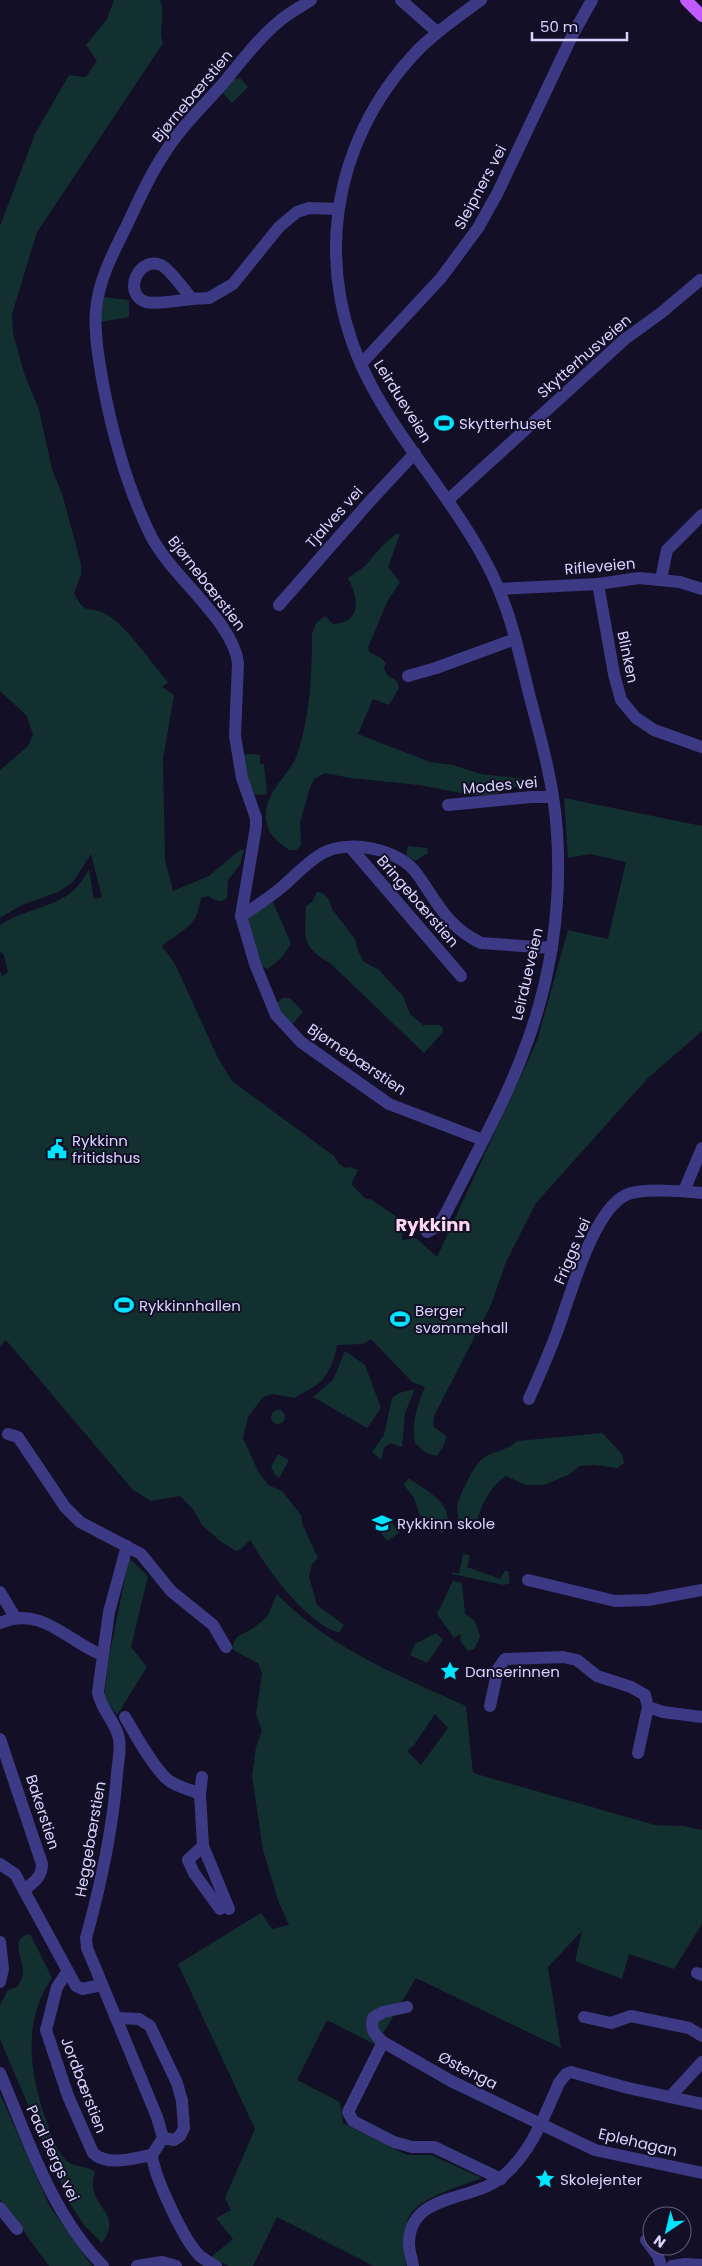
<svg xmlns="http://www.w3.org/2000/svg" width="702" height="2266" viewBox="0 0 702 2266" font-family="Poppins,sans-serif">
	<rect width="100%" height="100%" fill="#130f26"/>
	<g fill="#12302f" fill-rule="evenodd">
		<path d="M 114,0 L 160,0 C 166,15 158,29 163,43 L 37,232 L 12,314 L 13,333 L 24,373 L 39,410 L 52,469 L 63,497 L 81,564 L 81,575 L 74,593 C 86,616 86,605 104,613 C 123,621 153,665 168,682 L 162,687 L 174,695 L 163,759 L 165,860 L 173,891 L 209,876 L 240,850 L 244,850 L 240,865 L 228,880 L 227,898 C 220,903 216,901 208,896 L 201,898 C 200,903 199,909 197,914 C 192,928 173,936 162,946 L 175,964 L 218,1058 L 232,1081 L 334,1156 L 339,1164 L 345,1168 L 350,1167 L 358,1170 L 351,1184 L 366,1199 L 370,1199 L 397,1217 L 404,1227 L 402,1228 L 402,1240 L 416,1238 L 437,1257 L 537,1041 L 568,930 L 608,939 L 626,862 L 590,854 L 568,858 L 564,798 L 702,826 L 702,1031 L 647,1079 L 536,1203 L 506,1262 L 491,1305 L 434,1416 L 433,1426 L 446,1436 L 445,1443 L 437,1456 L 426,1453 L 415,1443 C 411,1423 417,1406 425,1387 L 412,1382 L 371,1339 L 363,1344 L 337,1345 C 335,1359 328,1378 315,1386 C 308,1391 302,1392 295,1398 L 273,1394 L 263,1397 L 248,1417 L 243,1438 L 258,1471 L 268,1485 L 282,1491 L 301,1515 L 303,1526 L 318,1558 L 312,1564 L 309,1577 L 317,1605 L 344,1625 L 339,1633 C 303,1620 269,1571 250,1540 L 241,1549 L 236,1551 L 220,1541 L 202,1525 L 193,1509 L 180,1496 L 151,1501 L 132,1489 L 6,1340 L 0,1346 L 0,971 L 2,976 L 8,972 L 4,955 L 0,951 L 0,925 C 22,910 53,908 73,891 C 80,885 84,877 89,869 L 94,899 L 102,897 L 91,854 L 73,882 L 58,892 L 22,905 L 0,918 L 0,770 L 28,746 L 33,735 L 27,716 L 0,691 L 0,226 L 35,134 L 69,75 L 86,77 L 97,61 L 86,45 L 107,19 Z"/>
		<path d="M 240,78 L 248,87 L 232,103 L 221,91 L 231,80 Z"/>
		<path d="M 104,297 L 129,300 L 129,317 L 100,322 Z"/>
		<path d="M 396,534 L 400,534 L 388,567 L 400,582 L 387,602 L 368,648 L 369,652 L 381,658 L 386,663 L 384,668 L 387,675 L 397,681 L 399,688 L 389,705 L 373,699 L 358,734 L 430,762 L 453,765 L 481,774 L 535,780 L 492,795 L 472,795 L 419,785 L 350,778 L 325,773 L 314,779 L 309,791 L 300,823 L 301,845 L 296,850 L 289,850 C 280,843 269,836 267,824 C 259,795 292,774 298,752 C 310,714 312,674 312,634 L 316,623 L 325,616 L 333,624 C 363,622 358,598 348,578 L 365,566 L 383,545 Z"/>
		<path d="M 249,754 L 260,755 L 260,764 L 264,764 L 267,794 L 255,795 L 250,787 L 242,755 Z"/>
		<path d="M 408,846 L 427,848 L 428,853 L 415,861 L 406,855 Z"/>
		<path d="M 317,892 L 323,893 L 329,900 L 332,909 L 355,939 L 358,951 L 364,962 L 379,970 L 403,996 L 410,1014 L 423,1025 L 439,1025 L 443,1028 L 443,1032 L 424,1053 L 330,963 C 300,946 305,937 306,906 L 312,902 Z"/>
		<path d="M 273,902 L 291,944 L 282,957 L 268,969 L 259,965 L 248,927 L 248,916 Z"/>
		<path d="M 282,998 L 290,998 L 303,1012 L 290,1027 L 276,1004 Z"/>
		<path d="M 345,1351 L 365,1365 L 381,1408 L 367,1428 L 313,1397 L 333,1380 Z"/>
		<path d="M 415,1389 L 405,1413 L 402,1447 L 390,1443 L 384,1448 L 381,1460 L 372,1452 L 384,1435 L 392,1398 L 399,1393 Z"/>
		<circle cx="278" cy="1417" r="7"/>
		<path d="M 602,1433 L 622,1454 L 624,1463 L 617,1468 L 594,1465 L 579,1466 L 570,1474 L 544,1485 L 526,1485 L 506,1476 C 490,1487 482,1503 477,1521 L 469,1525 L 459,1520 C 458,1516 457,1512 457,1508 C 458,1498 474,1465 482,1459 C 492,1451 507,1451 517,1441 Z"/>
		<path d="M 278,1454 L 289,1460 L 279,1478 L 275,1475 L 271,1467 Z"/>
		<path d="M 408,1478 C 427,1491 461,1507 442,1534 L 433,1520 L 420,1516 L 414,1498 L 404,1485 Z"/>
		<path d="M 391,1521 L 399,1533 L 387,1541 L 378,1529 Z"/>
		<path d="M 463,1554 L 470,1555 L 467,1567 L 500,1579 L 505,1571 L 508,1571 L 510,1583 L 504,1585 L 452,1574 L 452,1572 L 459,1574 Z"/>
		<path d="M 129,1558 L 148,1576 L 131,1647 L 147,1667 L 117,1715 L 104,1699 L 109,1657 Z"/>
		<path d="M 453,1581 L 462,1583 L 465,1614 L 475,1621 L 480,1637 L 474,1649 L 468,1651 L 461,1642 L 460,1634 L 454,1638 L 437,1614 Z"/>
		<path d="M 277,1594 C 328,1648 400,1676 466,1706 L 473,1773 L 655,1825 L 683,1826 L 702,1830 L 702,1924 L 674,1969 L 629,1954 L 622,1979 L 575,1961 L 582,1931 L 548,1967 L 561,2048 L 416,1978 L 376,2045 L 327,2020 L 297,2080 L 340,2102 L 343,2123 L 407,2155 L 431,2155 L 482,2178 C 462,2186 426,2195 412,2212 C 402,2225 405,2251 406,2266 L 374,2266 L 277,2217 L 253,2266 L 229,2266 L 211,2257 L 233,2239 L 216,2218 L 231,2210 L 225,2198 L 255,2129 L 178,1964 L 261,1913 L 272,1929 L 289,1925 L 278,1900 L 263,1850 L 252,1776 L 256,1747 L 262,1731 L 256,1714 L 262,1673 L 258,1663 L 231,1649 L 237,1637 L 253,1628 L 267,1617 ZM 435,1714 L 448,1728 L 421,1765 L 407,1751 L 414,1745 Z"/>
		<path d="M 436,1633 L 443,1640 L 427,1663 L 410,1655 L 415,1644 Z"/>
		<path d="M 30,1934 L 52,1978 C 21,2022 30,2078 48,2125 C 52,2137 56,2150 65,2159 C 73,2169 86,2164 95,2172 C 83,2207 126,2210 102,2243 L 84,2225 L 69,2202 L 0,2039 L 0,2005 L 8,1990 L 17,1987 C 20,1982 23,1978 23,1972 C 23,1958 9,1937 30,1934 Z"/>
		<path d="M 0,2094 L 50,2207 L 92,2266 L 49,2266 L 0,2199 Z"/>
	</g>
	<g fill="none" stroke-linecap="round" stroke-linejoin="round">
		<g stroke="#3d3a85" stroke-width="12">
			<path d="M 311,0 C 302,6 291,12 282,19 C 258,38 239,65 219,88 C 200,109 179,130 164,154 C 149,176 138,202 126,227 C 113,253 98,281 96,311 C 94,335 99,360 103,384 C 113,436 127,488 151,536 C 172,577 233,621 238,663 L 235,736 L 242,778 L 256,818 L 256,827 L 241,916 L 255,964 L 276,1015 L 301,1042 L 389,1104 L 483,1140"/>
			<path d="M 401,0 L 437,32"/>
			<path d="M 192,299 C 181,300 156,305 146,302 C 122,294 138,256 161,265 C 170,269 185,291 192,299 L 209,298 L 233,284 L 279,227 L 297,212 L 309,208 L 337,209"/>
			<path d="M 361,364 L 441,278 L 478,228 L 497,194 L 573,34 L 592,0"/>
			<path d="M 448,500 L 625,339 L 661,313 L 700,280"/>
			<path d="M 661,579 L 667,550 L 702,515"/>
			<path d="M 598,584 L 614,674 L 621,700 L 636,718 L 654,730 L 702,747"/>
			<path d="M 499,589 L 598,584 L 639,578 L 680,582 L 702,589"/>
			<path d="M 279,605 L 372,499 L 415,453"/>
			<path d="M 408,676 L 436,668 L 515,639"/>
			<path d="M 448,805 L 531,797 L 553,797"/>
			<path d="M 351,848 L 461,976"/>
			<path d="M 241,916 C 255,907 269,898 282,887 C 295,876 308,861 323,853 C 349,839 400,849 417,874 C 438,903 447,927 481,943 L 552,948"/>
			<path d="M 684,1191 L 702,1148"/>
			<path d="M 427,1232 L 438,1226 L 446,1213 C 472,1161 501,1110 522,1056 C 550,985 562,908 557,832 C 554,785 541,739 529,694 C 519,652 510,610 491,572 C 458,505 406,451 371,385 C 311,273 329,143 418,50 C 437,31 459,16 481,0"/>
			<path d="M 529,1399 C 539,1376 549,1354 557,1332 C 570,1298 592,1211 626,1195 C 641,1188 685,1191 702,1193"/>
			<path d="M 8,1434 L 18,1437 L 65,1507 L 80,1522 L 141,1554 L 171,1591 L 213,1625 L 226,1647"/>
			<path d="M 127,1546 L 109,1612 L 98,1692 C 101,1711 116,1721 119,1739 C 121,1750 118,1763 117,1773 C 113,1829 101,1884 86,1938 L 87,1948 L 157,2117 L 163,2138 L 152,2155 C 154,2176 184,2241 200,2256 C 205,2260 210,2263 216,2266"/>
			<path d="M 528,1580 L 615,1601 L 648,1600 L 702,1590"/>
			<path d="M 0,1592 L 15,1617"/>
			<path d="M 0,1623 C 41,1605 67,1641 102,1655"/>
			<path d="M 490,1706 L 498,1669 L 505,1659 L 563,1657 L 577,1660 L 597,1676 L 631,1687 L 645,1695 L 648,1707 L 663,1712 L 702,1717"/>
			<path d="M 125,1717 C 134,1732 156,1773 171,1782 C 179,1787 191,1790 200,1794"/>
			<path d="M 0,1739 L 42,1864 C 42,1877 34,1882 24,1890"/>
			<path d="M 638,1753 L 648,1707"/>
			<path d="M 202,1777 L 200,1794 L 203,1846 L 229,1909"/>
			<path d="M 203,1846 L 188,1860 L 194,1873 L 220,1909"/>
			<path d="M 0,1864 L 15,1874 L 76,1986 L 82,1989 L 102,1985"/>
			<path d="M 0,1942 L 3,1969 L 0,1982"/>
			<path d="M 67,1972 L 57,1987 L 46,2030 L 68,2096 L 93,2153 C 108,2167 134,2158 152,2155"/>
			<path d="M 697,1973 L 702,1975"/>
			<path d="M 407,2007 L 383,2012 L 373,2018 C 370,2029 374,2034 383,2042 L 451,2081 L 595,2150 L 702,2173"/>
			<path d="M 584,2017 L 611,2023 L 631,2016 L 689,2028 L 702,2036"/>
			<path d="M 117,2018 L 139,2019 L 150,2026 L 177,2083 L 182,2101 L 184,2128 L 180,2136 L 174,2140 L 163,2138"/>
			<path d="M 383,2042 L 348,2112 L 353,2121 L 394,2142 L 412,2147 L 434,2147 L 501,2179"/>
			<path d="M 670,2097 L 702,2062"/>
			<path d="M 0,2208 L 17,2229"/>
			<path d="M 646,2240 L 658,2256 L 661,2266"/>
			<path d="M 137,2266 L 162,2262 L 176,2266"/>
			<path d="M 413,2266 C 412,2259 409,2251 409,2243 C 410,2192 473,2202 502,2177 C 531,2153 544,2117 559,2083 L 566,2074 L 571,2072 L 628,2088 L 702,2104"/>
			<path d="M 672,2266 L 685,2264 L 702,2265"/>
		</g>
		<path stroke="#3d3a85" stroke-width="12" d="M 0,2073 C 28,2139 51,2213 103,2266"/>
		<path stroke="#c25bff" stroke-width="12" d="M 686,0 L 702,16"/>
	</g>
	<defs>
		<symbol id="stadium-bare" viewBox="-9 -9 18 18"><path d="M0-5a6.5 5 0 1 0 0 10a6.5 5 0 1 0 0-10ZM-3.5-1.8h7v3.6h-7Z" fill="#00e5ff" stroke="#130f26" stroke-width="2.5" paint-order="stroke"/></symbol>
		<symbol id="civic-bare" viewBox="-9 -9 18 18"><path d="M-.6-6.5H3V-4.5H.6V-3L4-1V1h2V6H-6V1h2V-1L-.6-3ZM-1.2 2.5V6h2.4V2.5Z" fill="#00e5ff" stroke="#130f26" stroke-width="2.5" paint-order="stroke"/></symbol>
		<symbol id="school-bare" viewBox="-9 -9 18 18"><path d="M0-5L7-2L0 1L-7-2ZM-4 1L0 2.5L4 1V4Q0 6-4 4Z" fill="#00e5ff" stroke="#130f26" stroke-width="2.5" paint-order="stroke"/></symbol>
		<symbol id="sight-bare" viewBox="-9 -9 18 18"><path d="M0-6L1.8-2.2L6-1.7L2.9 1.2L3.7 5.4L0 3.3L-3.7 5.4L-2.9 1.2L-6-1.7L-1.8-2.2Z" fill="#00e5ff" stroke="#130f26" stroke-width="2.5" paint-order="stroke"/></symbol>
	</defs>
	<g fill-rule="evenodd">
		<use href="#stadium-bare" x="430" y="409" width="28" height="28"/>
		<use href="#civic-bare" x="43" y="1135" width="28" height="28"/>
		<use href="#stadium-bare" x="110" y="1291" width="28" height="28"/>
		<use href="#stadium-bare" x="386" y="1305" width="28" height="28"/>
		<use href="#school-bare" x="368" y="1509" width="28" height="28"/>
		<use href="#sight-bare" x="436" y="1657" width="28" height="28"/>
		<use href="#sight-bare" x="531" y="2165" width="28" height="28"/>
	</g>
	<g text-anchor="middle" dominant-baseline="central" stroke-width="4" stroke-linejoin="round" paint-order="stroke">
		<g font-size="15" fill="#d9d4ff" stroke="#130f26">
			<text transform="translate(192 96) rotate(-50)">Bjørnebærstien</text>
			<text transform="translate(480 187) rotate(-62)">Sleipners vei</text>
			<text transform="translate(584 356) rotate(-41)">Skytterhusveien</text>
			<text transform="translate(403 401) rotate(58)">Leirdueveien</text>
			<text transform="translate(334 517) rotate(-48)">Tjalves vei</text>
			<text transform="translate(600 566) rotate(-5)">Rifleveien</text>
			<text transform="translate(207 583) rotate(52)">Bjørnebærstien</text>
			<text transform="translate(628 657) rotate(78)">Blinken</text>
			<text transform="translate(500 785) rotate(-5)">Modes vei</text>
			<text transform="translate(418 901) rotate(49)">Bringebærstien</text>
			<text transform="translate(527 974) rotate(-77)">Leirdueveien</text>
			<text transform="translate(357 1059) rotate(34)">Bjørnebærstien</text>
			<text transform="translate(572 1251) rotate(-67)">Friggs vei</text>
			<text transform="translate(43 1812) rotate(72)">Bakerstien</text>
			<text transform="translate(90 1839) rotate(-80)">Heggebærstien</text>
			<text transform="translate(468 2070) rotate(27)">Østenga</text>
			<text transform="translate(84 2085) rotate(69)">Jordbærstien</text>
			<text transform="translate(638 2142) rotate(13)">Eplehagan</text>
			<text transform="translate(53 2153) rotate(65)">Paal Bergs vei</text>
		</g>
		<g font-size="15" fill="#d9d4ff" stroke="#130f26" text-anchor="start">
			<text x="459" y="423">Skytterhuset</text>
			<text x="72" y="1140">Rykkinn<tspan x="72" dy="17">fritidshus</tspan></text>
			<text x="139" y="1305">Rykkinnhallen</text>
			<text x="415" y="1310">Berger<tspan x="415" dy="17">svømmehall</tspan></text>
			<text x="397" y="1523">Rykkinn skole</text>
			<text x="465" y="1671">Danserinnen</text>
			<text x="560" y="2179">Skolejenter</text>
		</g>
		<g font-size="18" font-weight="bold" fill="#ffd6f0" stroke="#130f26">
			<text x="433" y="1224">Rykkinn</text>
		</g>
	</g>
	<g transform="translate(667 2231) rotate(215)"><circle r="24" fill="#130f26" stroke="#625e7d"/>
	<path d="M0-4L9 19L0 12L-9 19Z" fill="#00e5ff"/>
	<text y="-8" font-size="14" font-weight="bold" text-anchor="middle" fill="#d9d4ff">N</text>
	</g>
	<path d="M532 32v8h95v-8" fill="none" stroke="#d9d4ff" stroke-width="2.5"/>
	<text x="540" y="32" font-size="15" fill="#d9d4ff" stroke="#130f26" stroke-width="4" paint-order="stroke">50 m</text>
</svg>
